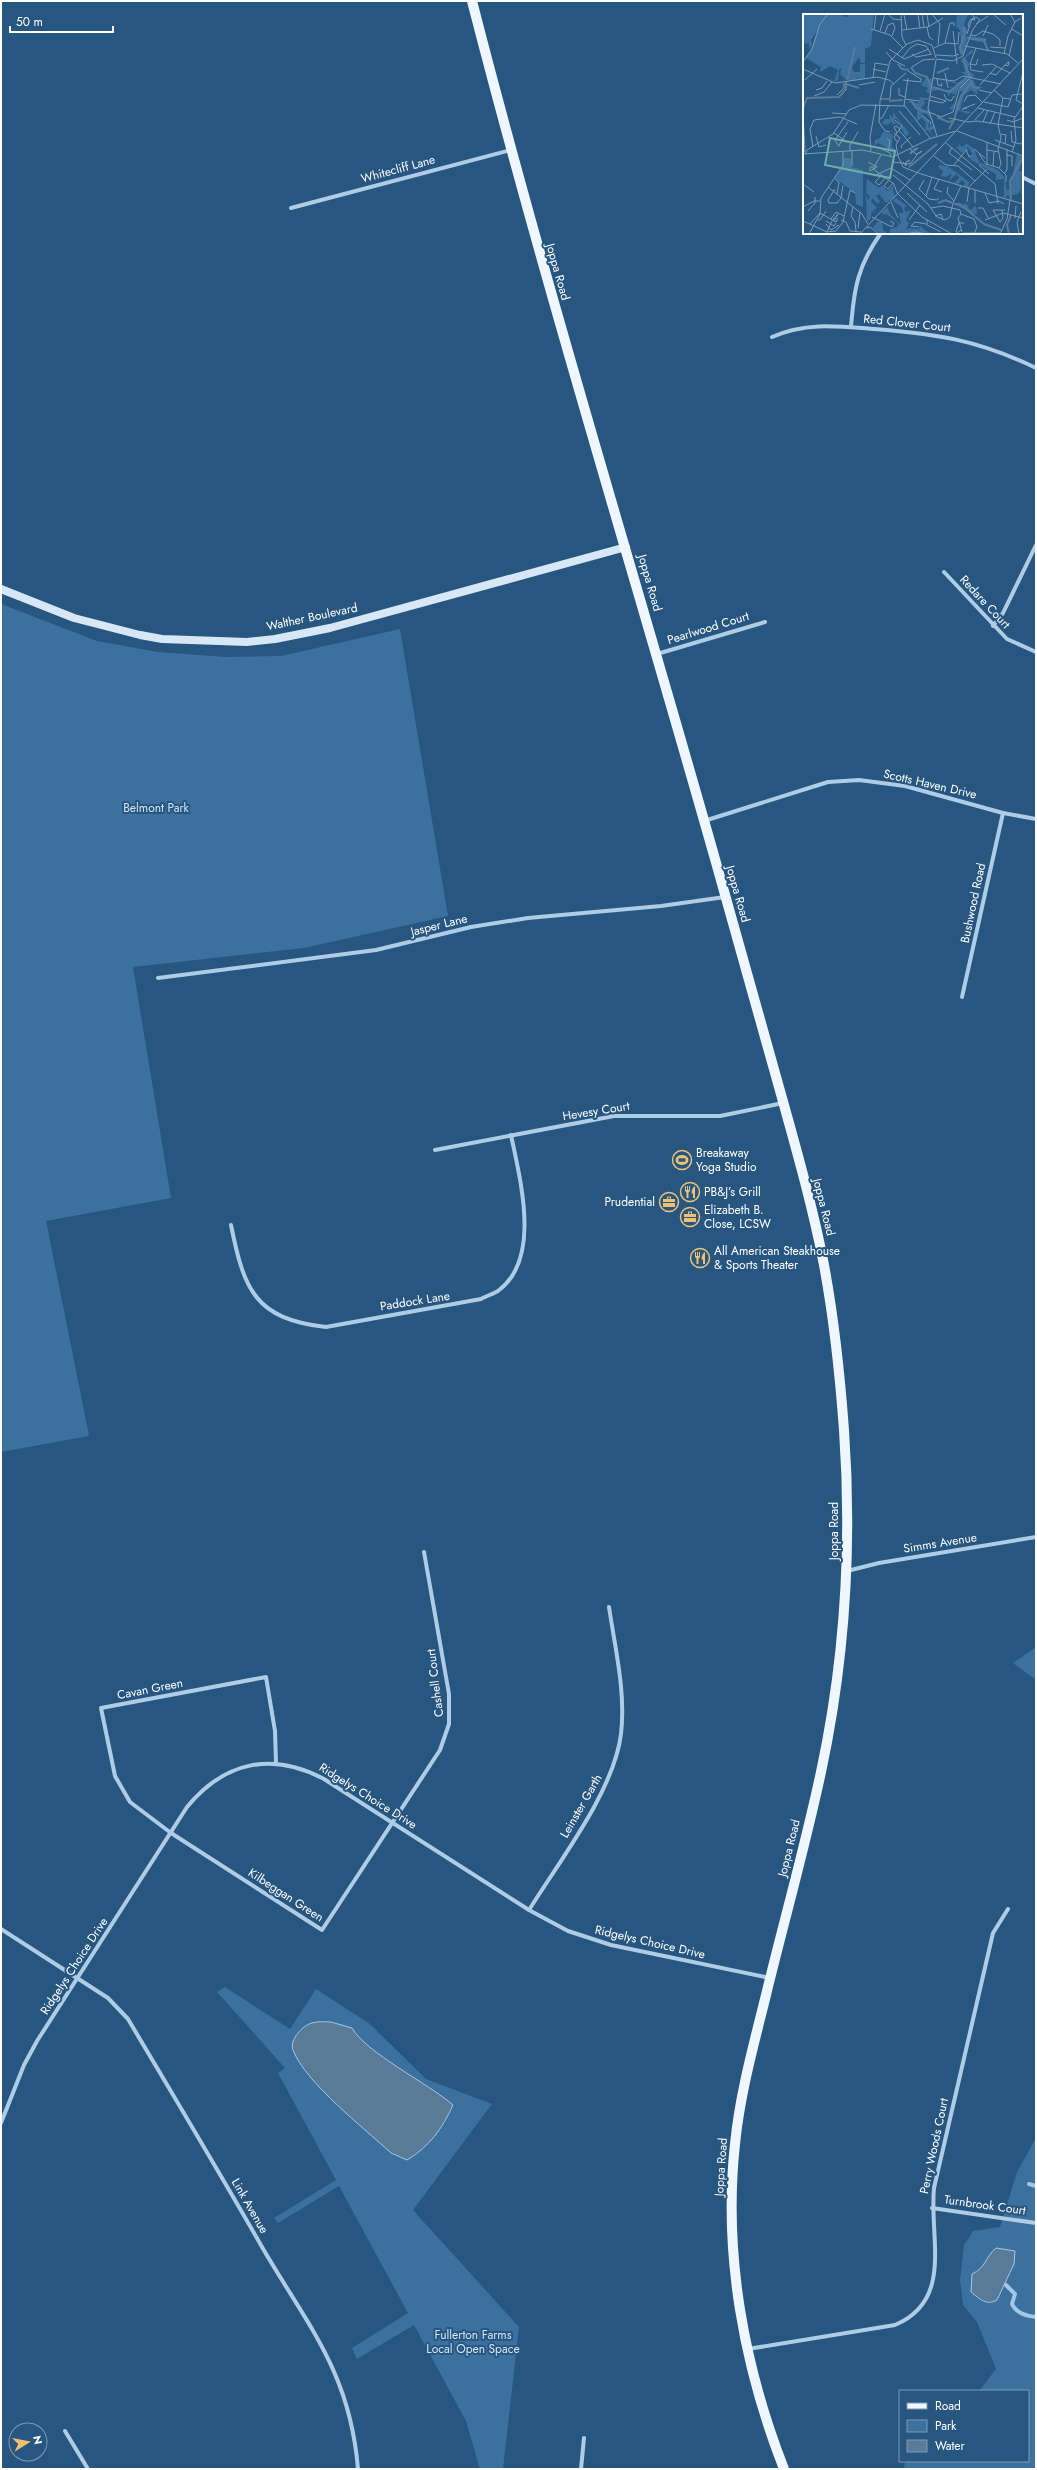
<svg xmlns="http://www.w3.org/2000/svg" width="1037" height="2470" viewBox="0 0 1037 2470" font-family="Jost,sans-serif">
	<rect width="100%" height="100%" fill="#275680"/>
	<g fill="#3c709e">
		<path d="M 1,604 L 97,641 L 158,652 L 225,657 L 281,656 L 400,629 L 448,916 L 304,948 L 133,967 L 171,1198 L 46,1221 L 89,1436 L 1,1452 Z"/>
		<path d="M 1036,1647 L 1036,1680 L 1013,1663 Z"/>
		<path d="M 225,1987 L 290,2029 L 316,1989 L 370,2024 L 426,2079 L 492,2104 L 413,2210 L 519,2327 L 503,2469 L 480,2469 L 466,2421 L 414,2325 L 357,2359 L 352,2348 L 408,2313 L 339,2186 L 278,2223 L 274,2218 L 336,2180 L 278,2073 L 285,2068 L 217,1992 Z"/>
		<path d="M 1036,2138 L 1036,2469 L 904,2469 L 905,2461 L 1028,2461 L 1028,2391 L 979,2391 L 996,2369 L 977,2322 L 963,2305 L 960,2279 L 964,2245 L 973,2231 L 1000,2227 L 1017,2172 Z"/>
	</g>
	<g fill="#5a7b98" stroke="#a3c8e6">
		<path d="M 331,2022 L 352,2028 C 365,2052 429,2084 453,2105 C 442,2129 430,2146 407,2160 L 391,2153 C 364,2128 305,2082 293,2050 C 289,2040 303,2025 312,2023 C 318,2021 325,2022 331,2022 Z"/>
		<path d="M 996,2248 L 1015,2251 L 1014,2264 L 997,2300 C 986,2306 980,2299 971,2292 L 972,2274 C 986,2268 985,2257 996,2248 Z"/>
	</g>
	<g fill="none" stroke-linecap="round" stroke-linejoin="round">
		<g stroke="#a3c8e6" stroke-width="4">
			<path d="M 1029,2184 L 1036,2186"/>
			<path d="M 1006,2285 L 1015,2294 L 1012,2304 C 1016,2313 1027,2316 1036,2317"/>
		</g>
		<g stroke="#afcce6" stroke-width="4">
			<path d="M 1022,177 L 1036,184"/>
			<path d="M 291,208 L 511,150"/>
			<path d="M 851,327 C 854,288 858,265 881,233"/>
			<path d="M 772,337 C 806,322 837,326 874,329 C 938,334 978,340 1036,368"/>
			<path d="M 944,572 L 1007,639 L 1036,652"/>
			<path d="M 993,626 L 1003,613 L 1036,545"/>
			<path d="M 657,654 L 765,622"/>
			<path d="M 704,821 L 828,782 L 859,780 L 905,786 L 1003,813 L 1036,819"/>
			<path d="M 158,978 L 376,950 L 471,927 L 528,918 L 661,906 L 725,897"/>
			<path d="M 962,997 L 1003,813"/>
			<path d="M 435,1150 L 614,1116 L 720,1116 L 783,1103"/>
			<path d="M 231,1225 C 244,1290 255,1319 326,1327 L 481,1299 C 486,1296 493,1294 498,1291 C 542,1259 520,1179 511,1135"/>
			<path d="M 847,1571 L 879,1563 L 1036,1537"/>
			<path d="M 276,1763 L 275,1731 L 266,1677 L 101,1708 L 115,1776 L 130,1802 L 171,1833 L 322,1930 L 440,1750 L 449,1724 L 449,1694 L 424,1552"/>
			<path d="M 529,1910 C 560,1860 614,1791 621,1734 C 626,1692 615,1648 609,1607"/>
			<path d="M 1,1929 L 108,1998 L 128,2019 C 173,2095 218,2170 262,2247 C 308,2326 350,2372 358,2469"/>
			<path d="M 1,2123 L 24,2065 L 37,2041 L 187,1807 C 224,1762 272,1751 324,1779 L 529,1910 L 568,1931 L 611,1945 L 770,1978"/>
			<path d="M 932,2208 L 1036,2223"/>
			<path d="M 748,2349 L 895,2325 C 954,2300 929,2238 934,2188 L 993,1933 L 1008,1909"/>
			<path d="M 65,2431 L 88,2469"/>
			<path d="M 581,2469 L 584,2438"/>
		</g>
		<path stroke="#d8e7f6" stroke-width="8" d="M 1,589 L 74,618 L 140,635 L 162,639 L 247,642 L 275,639 L 330,628 L 626,547"/>
		<path stroke="#eff6fd" stroke-width="10" d="M 472,1 C 546,289 634,573 715,859 C 736,933 756,1007 777,1080 C 794,1141 812,1203 824,1265 C 834,1319 840,1375 844,1430 C 852,1544 845,1660 821,1772 C 805,1847 784,1921 766,1995 C 754,2044 740,2093 735,2144 C 723,2254 744,2367 784,2469"/>
	</g>
	<defs>
		<symbol id="stadium-ring" viewBox="-11 -11 22 22"><circle r="9.5" fill="#275680" stroke="#eec175" stroke-width="1.5"/><path d="M0-5a6.5 5 0 1 0 0 10a6.5 5 0 1 0 0-10ZM-3.5-1.8h7v3.6h-7Z" fill="#eec175"/></symbol>
		<symbol id="restaurant-ring" viewBox="-11 -11 22 22"><circle r="9.5" fill="#275680" stroke="#eec175" stroke-width="1.5"/><path d="M-5-6h1v4h1v-4h1v4h1v-4h1v5L-1.5 .5V6h-2V.5L-5-1ZM5-6V6H3V1.5H1.5Q1.5-4 5-6Z" fill="#eec175"/></symbol>
		<symbol id="office-ring" viewBox="-11 -11 22 22"><circle r="9.5" fill="#275680" stroke="#eec175" stroke-width="1.5"/><path d="M-6-3h4V-5.5h4V-3h4V5H-6ZM-1-4.5V-3h2v-1.5ZM-6 0V1H6V0Z" fill="#eec175"/></symbol>
	</defs>
	<g fill-rule="evenodd">
		<use href="#stadium-ring" x="671" y="1149" width="22" height="22"/>
		<use href="#restaurant-ring" x="679" y="1181" width="22" height="22"/>
		<use href="#office-ring" x="658" y="1191" width="22" height="22"/>
		<use href="#office-ring" x="679" y="1206" width="22" height="22"/>
		<use href="#restaurant-ring" x="689" y="1247" width="22" height="22"/>
	</g>
	<g text-anchor="middle" dominant-baseline="central" stroke-width="4" stroke-linejoin="round" paint-order="stroke">
		<g font-size="12" fill="#fff" stroke="#275680">
			<text transform="translate(398 169) rotate(-15)">Whitecliff Lane</text>
			<text transform="translate(558 272) rotate(74)">Joppa Road</text>
			<text transform="translate(907 323) rotate(6)">Red Clover Court</text>
			<text transform="translate(650 583) rotate(74)">Joppa Road</text>
			<text transform="translate(985 602) rotate(47)">Redare Court</text>
			<text transform="translate(312 617) rotate(-12)">Walther Boulevard</text>
			<text transform="translate(708 628) rotate(-17)">Pearlwood Court</text>
			<text transform="translate(930 784) rotate(13)">Scotts Haven Drive</text>
			<text transform="translate(738 894) rotate(74)">Joppa Road</text>
			<text transform="translate(973 903) rotate(-78)">Bushwood Road</text>
			<text transform="translate(439 925) rotate(-14)">Jasper Lane</text>
			<text transform="translate(596 1111) rotate(-9)">Hevesy Court</text>
			<text transform="translate(824 1207) rotate(76)">Joppa Road</text>
			<text transform="translate(415 1301) rotate(-9)">Paddock Lane</text>
			<text transform="translate(834 1531) rotate(-90)">Joppa Road</text>
			<text transform="translate(940 1543) rotate(-9)">Simms Avenue</text>
			<text transform="translate(435 1683) rotate(-97)">Cashell Court</text>
			<text transform="translate(150 1689) rotate(-11)">Cavan Green</text>
			<text transform="translate(368 1796) rotate(32)">Ridgelys Choice Drive</text>
			<text transform="translate(581 1806) rotate(-60)">Leinster Garth</text>
			<text transform="translate(789 1848) rotate(-76)">Joppa Road</text>
			<text transform="translate(286 1895) rotate(33)">Kilbeggan Green</text>
			<text transform="translate(650 1942) rotate(13)">Ridgelys Choice Drive</text>
			<text transform="translate(74 1966) rotate(-57)">Ridgelys Choice Drive</text>
			<text transform="translate(934 2146) rotate(-78)">Perry Woods Court</text>
			<text transform="translate(721 2167) rotate(-86)">Joppa Road</text>
			<text transform="translate(985 2205) rotate(8)">Turnbrook Court</text>
			<text transform="translate(250 2206) rotate(60)">Link Avenue</text>
		</g>
		<g font-size="12" fill="#d2e5f5" stroke="#275680">
			<text x="156" y="808">Belmont Park</text>
			<text x="473" y="2335">Fullerton Farms<tspan x="473" dy="14">Local Open Space</tspan></text>
		</g>
		<g font-size="12" fill="#fff" stroke="#275680" text-anchor="start">
			<text x="696" y="1153">Breakaway<tspan x="696" dy="14">Yoga Studio</tspan></text>
			<text x="704" y="1192">PB&amp;J’s Grill</text>
			<text x="655" y="1202" text-anchor="end">Prudential</text>
			<text x="704" y="1210">Elizabeth B.<tspan x="704" dy="14">Close, LCSW</tspan></text>
			<text x="714" y="1251">All American Steakhouse<tspan x="714" dy="14">&amp; Sports Theater</tspan></text>
		</g>
	</g>
	<g transform="translate(803 14)">
		<rect width="220" height="220" fill="#275680"/>
		<path d="M 0,0 L 34,0 L 44,3 L 46,0 L 71,0 L 68,32 L 62,35 L 62,49 L 58,49 L 56,43 L 49,53 L 51,58 L 57,58 L 57,50 L 62,50 L 62,65 L 55,65 L 54,61 L 54,66 L 44,67 L 49,43 L 43,66 L 37,60 L 39,53 L 36,56 L 35,66 L 31,68 L 35,56 L 27,52 L 17,58 L 18,53 L 3,44 L 8,36 L 14,17 L 8,26 L 9,30 L 6,36 L 6,29 L 2,30 L 0,25 ZM 154,0 L 165,0 L 161,11 L 165,16 L 162,22 L 183,24 L 179,28 L 164,25 L 162,38 L 158,42 L 155,32 L 158,29 L 157,16 L 153,12 ZM 168,36 L 171,37 L 163,44 L 166,50 L 165,56 L 171,61 L 168,65 L 158,58 L 162,58 L 160,49 L 157,48 ZM 163,63 L 170,66 L 173,72 L 180,73 L 174,76 L 175,81 L 168,76 L 161,81 L 157,96 L 168,98 L 165,100 L 154,96 L 151,107 L 153,90 L 160,77 L 154,77 L 150,95 L 146,95 L 152,88 L 152,80 L 147,79 L 146,83 L 144,78 L 135,76 L 129,77 L 129,73 L 145,76 L 149,75 L 146,72 L 151,74 L 155,70 L 131,65 L 158,69 ZM 123,64 L 129,65 L 127,80 L 123,78 L 125,74 L 118,71 ZM 112,83 L 125,84 L 126,86 L 121,86 L 122,90 L 118,94 L 122,98 L 125,94 L 131,109 L 123,99 L 118,100 L 126,108 L 125,113 L 131,111 L 132,114 L 127,117 L 130,122 L 134,121 L 130,123 L 125,116 L 122,117 L 123,109 L 119,104 L 114,107 L 114,94 L 108,88 L 104,90 L 107,86 L 115,90 L 117,84 ZM 90,98 L 106,119 L 103,123 L 98,114 L 100,112 L 93,104 L 91,106 L 97,114 L 92,109 L 90,112 L 89,108 L 83,111 L 79,109 L 82,105 L 87,105 L 86,99 L 90,104 ZM 90,114 L 89,133 L 92,135 L 93,142 L 89,137 L 75,129 L 71,132 L 72,126 L 77,124 L 80,118 L 89,120 ZM 152,127 L 160,133 L 163,129 L 171,135 L 176,148 L 195,156 L 201,163 L 204,176 L 207,175 L 214,140 L 220,143 L 217,153 L 220,156 L 217,154 L 216,157 L 220,157 L 220,163 L 217,163 L 220,166 L 219,174 L 217,167 L 220,185 L 217,176 L 215,180 L 207,182 L 208,186 L 205,181 L 202,184 L 199,182 L 201,181 L 201,165 L 193,166 L 193,160 L 168,146 L 167,143 L 171,142 L 165,133 L 159,139 L 153,133 L 157,132 ZM 41,144 L 48,144 L 48,153 L 60,156 L 60,193 L 53,190 L 52,179 L 32,164 L 39,152 ZM 137,151 L 146,153 L 144,156 L 147,154 L 166,168 L 165,173 L 160,172 L 162,169 L 159,166 L 155,170 L 151,169 L 156,164 L 153,160 L 146,167 L 149,159 L 143,163 L 138,162 L 140,157 L 135,153 ZM 64,165 L 76,174 L 79,171 L 84,177 L 91,171 L 90,177 L 92,183 L 83,189 L 76,180 L 73,182 L 77,187 L 75,190 L 69,184 L 68,187 L 74,194 L 70,196 L 73,200 L 69,197 L 67,206 L 64,207 L 63,180 L 65,186 L 67,183 L 63,178 ZM 170,176 L 165,193 L 167,196 L 173,192 L 174,200 L 171,200 L 150,190 L 161,191 L 162,188 L 165,192 ZM 93,184 L 104,192 L 101,194 L 103,198 L 108,196 L 103,206 L 106,209 L 103,216 L 106,214 L 116,215 L 118,211 L 119,214 L 129,220 L 86,220 L 87,215 L 94,213 L 96,210 L 84,200 L 80,201 L 79,198 L 84,193 L 87,200 L 98,211 L 96,199 L 101,199 L 98,192 L 90,187 ZM 74,208 L 79,208 L 80,216 L 85,220 L 78,220 L 70,214 Z" fill="#3c709e"/>
		<path fill="none" stroke="#5a7b98" stroke-width="2" d="M 168,25 L 183,26M 180,25 L 185,36M 159,40 L 157,34 L 162,18 L 160,13M 160,44 L 167,63M 95,50 L 99,55 L 106,56M 108,53 L 112,59 L 124,63 L 128,72M 134,59 L 146,54M 44,66 L 52,33M 168,66 L 170,73 L 176,74M 43,70 L 56,74M 130,73 L 146,78 L 163,64M 86,87 L 100,86M 108,87 L 113,94 L 126,99M 0,94 L 4,84 L 36,83 L 43,75 L 43,68M 134,103 L 145,108 L 150,107M 146,115 L 151,106 L 158,82 L 168,69M 106,153 L 134,130M 208,186 L 207,167 L 220,143M 135,189 L 143,186 L 149,189M 151,190 L 157,190 L 181,210 L 198,216M 206,220 L 204,211 L 208,201"/>
		<path fill="none" stroke="#7d9ab3" stroke-width="1" d="M 85,0 L 90,5 L 98,6M 98,0 L 99,23 L 103,31M 119,0 L 121,13M 129,0 L 137,10 L 135,31M 207,0 L 212,8 L 218,4M 101,1 L 104,16M 115,1 L 117,14M 124,1 L 126,13M 191,1 L 203,11M 173,10 L 185,2M 124,13 L 126,23 L 130,26M 166,13 L 165,10 L 168,5 L 172,6 L 169,0M 68,15 L 87,21 L 100,34M 209,15 L 220,22M 71,16 L 73,0M 99,16 L 125,13 L 140,4M 77,17 L 82,0M 150,17 L 154,50M 82,19 L 85,11 L 90,9 L 92,14 L 89,22M 164,20 L 169,5 L 173,3 L 176,5M 168,21 L 172,22 L 180,17 L 190,20 L 197,26 L 197,32M 180,22 L 185,11M 142,29 L 147,9 L 151,9 L 151,12M 162,32 L 204,40 L 215,49M 187,33 L 202,34M 131,34 L 142,29 L 155,30 L 156,18M 173,34 L 167,50 L 168,56 L 180,58M 86,35 L 101,45 L 126,35M 83,38 L 90,46 L 102,52M 109,40 L 113,43 L 129,40M 201,40 L 205,22 L 212,8M 133,41 L 150,42 L 156,40M 206,42 L 210,25M 99,44 L 107,34 L 114,30 L 123,32 L 128,40M 133,45 L 150,47 L 160,42 L 169,17 L 177,5M 133,46 L 125,94 L 134,122M 0,48 L 9,35 L 17,10 L 25,0M 206,48 L 205,52 L 202,51 L 205,48 ZM 167,50 L 173,51 L 175,45M 179,51 L 189,50 L 207,59M 109,53 L 120,46 L 132,45M 0,55 L 32,69 L 74,63 L 86,66 L 91,70M 70,55 L 83,58M 220,58 L 213,86 L 220,90M 142,59 L 145,74M 187,59 L 193,61 L 202,51M 70,64 L 72,49 L 85,51M 130,64 L 151,67 L 160,62 L 198,70M 134,65 L 135,71 L 139,72 L 138,69M 2,66 L 14,55M 100,66 L 118,68 L 118,65 L 105,57M 56,71 L 72,68M 177,71 L 193,53M 96,74 L 96,81 L 102,83M 157,74 L 166,65M 13,76 L 19,74 L 24,67M 176,76 L 189,79M 191,76 L 200,84 L 207,85M 141,80 L 143,85 L 148,87 L 151,82M 34,81 L 41,74 L 41,69M 11,82 L 21,78 L 29,68M 77,85 L 87,85 L 88,72 L 103,59M 102,85 L 116,87M 126,86 L 139,89 L 143,87 L 127,82M 161,88 L 164,82 L 172,81 L 179,88M 181,88 L 205,93 L 209,81 L 220,80M 101,92 L 105,64M 164,94 L 159,95 L 172,90M 175,94 L 212,103M 0,97 L 2,138M 96,97 L 117,121M 126,98 L 138,103 L 150,98 L 156,77M 29,99 L 44,100M 119,101 L 128,109 L 127,111M 146,104 L 165,108 L 174,107 L 220,114M 76,105 L 79,104 L 86,91M 92,106 L 99,112 L 91,123 L 94,128M 172,106 L 181,96M 204,106 L 210,108 L 220,104M 180,108 L 185,96M 187,110 L 192,98M 96,116 L 110,133M 154,117 L 220,142M 208,117 L 209,128 L 217,130 L 220,128M 87,118 L 82,117 L 76,108 L 77,87 L 87,47 L 104,30 L 115,26 L 129,31 L 133,44M 31,119 L 44,128M 91,119 L 97,124 L 93,131 L 95,142M 94,119 L 91,113 L 93,112 L 97,115M 198,120 L 203,121 L 202,130M 13,122 L 16,133 L 23,131M 84,125 L 87,127 L 85,138M 192,126 L 211,133M 184,128 L 184,151M 143,129 L 192,170 L 195,190M 35,131 L 32,126 L 45,108M 10,133 L 7,115 L 11,106 L 37,103 L 54,110M 35,133 L 44,118M 149,133 L 146,139 L 169,156M 77,134 L 87,139 L 88,143M 99,134 L 98,132 L 108,123M 163,135 L 166,143 L 170,141M 171,135 L 182,144M 184,136 L 196,138M 47,137 L 47,131 L 55,118M 68,137 L 67,123 L 73,90M 109,137 L 107,140 L 115,134 L 110,136M 209,138 L 213,126 L 211,105 L 220,92M 0,140 L 60,136 L 90,143 L 126,125 L 153,117M 2,140 L 4,136 L 30,120 L 46,96 L 58,91 L 102,92 L 127,124M 113,140 L 115,140 L 119,137 L 114,140M 176,140 L 183,150 L 196,154M 78,141 L 70,155 L 91,170 L 94,179 L 119,203 L 149,220M 203,141 L 209,142 L 209,152M 95,142 L 100,153 L 118,160 L 220,190M 131,142 L 143,151 L 155,152 L 172,167M 65,148 L 74,153 L 67,157 L 67,153 L 70,153M 89,148 L 107,150 L 114,141 L 107,135M 100,148 L 103,152 L 103,148 L 106,146 L 106,148M 151,151 L 164,135M 176,151 L 186,160M 49,152 L 49,137M 190,152 L 191,138M 196,154 L 198,150 L 195,135 L 198,124 L 195,111 L 200,84M 196,154 L 203,161 L 203,168M 202,159 L 204,155 L 204,135M 90,161 L 125,190 L 134,203 L 142,206 L 147,203M 71,162 L 88,154 L 107,166M 78,162 L 72,168 L 76,171 L 82,164M 32,165 L 36,168 L 34,180M 136,165 L 131,175 L 139,178M 86,166 L 81,172 L 85,175 L 90,169M 121,166 L 116,175 L 126,185 L 134,186 L 136,184M 0,170 L 11,178M 25,173 L 59,200 L 65,210M 145,173 L 144,179 L 151,187M 165,174 L 184,155M 32,175 L 25,186 L 26,189 L 34,189 L 38,184 L 40,171M 104,179 L 124,198M 182,179 L 186,189 L 196,187 L 201,190M 123,182 L 129,163M 88,188 L 95,204M 164,188 L 166,174M 172,189 L 172,176M 0,193 L 11,187 L 17,187M 50,193 L 48,202 L 52,208 L 53,217M 128,194 L 140,192 L 157,196 L 158,200M 175,194 L 180,194 L 185,204M 199,196 L 200,204 L 197,208 L 190,196 L 202,196M 5,197 L 12,189 L 12,183M 17,199 L 33,208 L 35,204M 158,200 L 171,205 L 174,213 L 171,220M 158,200 L 155,204 L 159,218M 132,202 L 138,200 L 140,206M 69,203 L 89,213 L 91,209 L 87,207M 147,203 L 150,189 L 158,172M 212,204 L 213,192M 28,205 L 33,198 L 41,202M 124,205 L 124,211 L 138,218M 15,206 L 17,206 L 23,197M 30,206 L 35,200 L 31,207M 38,206 L 43,208 L 47,217 L 58,218M 106,206 L 117,191M 182,206 L 200,199 L 220,204M 0,207 L 24,218 L 33,217 L 40,208 L 47,176 L 52,179M 23,207 L 31,212 L 33,209M 7,210 L 17,199M 23,210 L 28,216 L 36,211M 116,213 L 108,212 L 112,208 L 123,210M 55,214 L 57,198M 63,214 L 67,213 L 76,220M 158,216 L 154,219 L 153,217 L 156,209 L 161,209M 160,219 L 198,219M 6,220 L 17,200 L 18,184 L 40,151 L 40,138M 23,220 L 29,207M 57,220 L 220,45M 102,220 L 113,218 L 124,220M 197,220 L 204,205 L 207,186M 216,220 L 214,208 L 218,198"/>
		<path fill="#6fada8" fill-opacity="0.15" stroke="#6fada8" stroke-width="2" d="M 27,124 L 92,137 L 87,164 L 22,151 Z"/>
		<rect width="220" height="220" fill="none" stroke="#fff" stroke-width="2"/>
	</g>
	<rect width="1037" height="2470" fill="none" stroke="#ffffff" stroke-width="4"/>
	<rect x="899" y="2390" width="130" height="72" fill="#275680" stroke="#7d9ab3"/>
	<rect x="907" y="2403" width="20" height="6" fill="#eff6fd" stroke="#7d9ab3"/>
	<text x="935" y="2410" font-size="12" fill="#ffffff">Road</text>
	<rect x="907" y="2420" width="20" height="12" fill="#3c709e" stroke="#7d9ab3"/>
	<text x="935" y="2430" font-size="12" fill="#ffffff">Park</text>
	<rect x="907" y="2440" width="20" height="12" fill="#5a7b98" stroke="#7d9ab3"/>
	<text x="935" y="2450" font-size="12" fill="#ffffff">Water</text>
	<g transform="translate(28 2442) rotate(79)"><circle r="19" fill="#275680" stroke="#7d9ab3"/>
	<path d="M0-3L7 15L0 10L-7 15Z" fill="#eec175"/>
	<text y="-6" font-size="11" font-weight="bold" text-anchor="middle" fill="#ffffff">N</text>
	</g>
	<path d="M10 26v6h103v-6" fill="none" stroke="#ffffff" stroke-width="2"/>
	<text x="16" y="26" font-size="12" fill="#ffffff" stroke="#275680" stroke-width="3" paint-order="stroke">50 m</text>
</svg>
